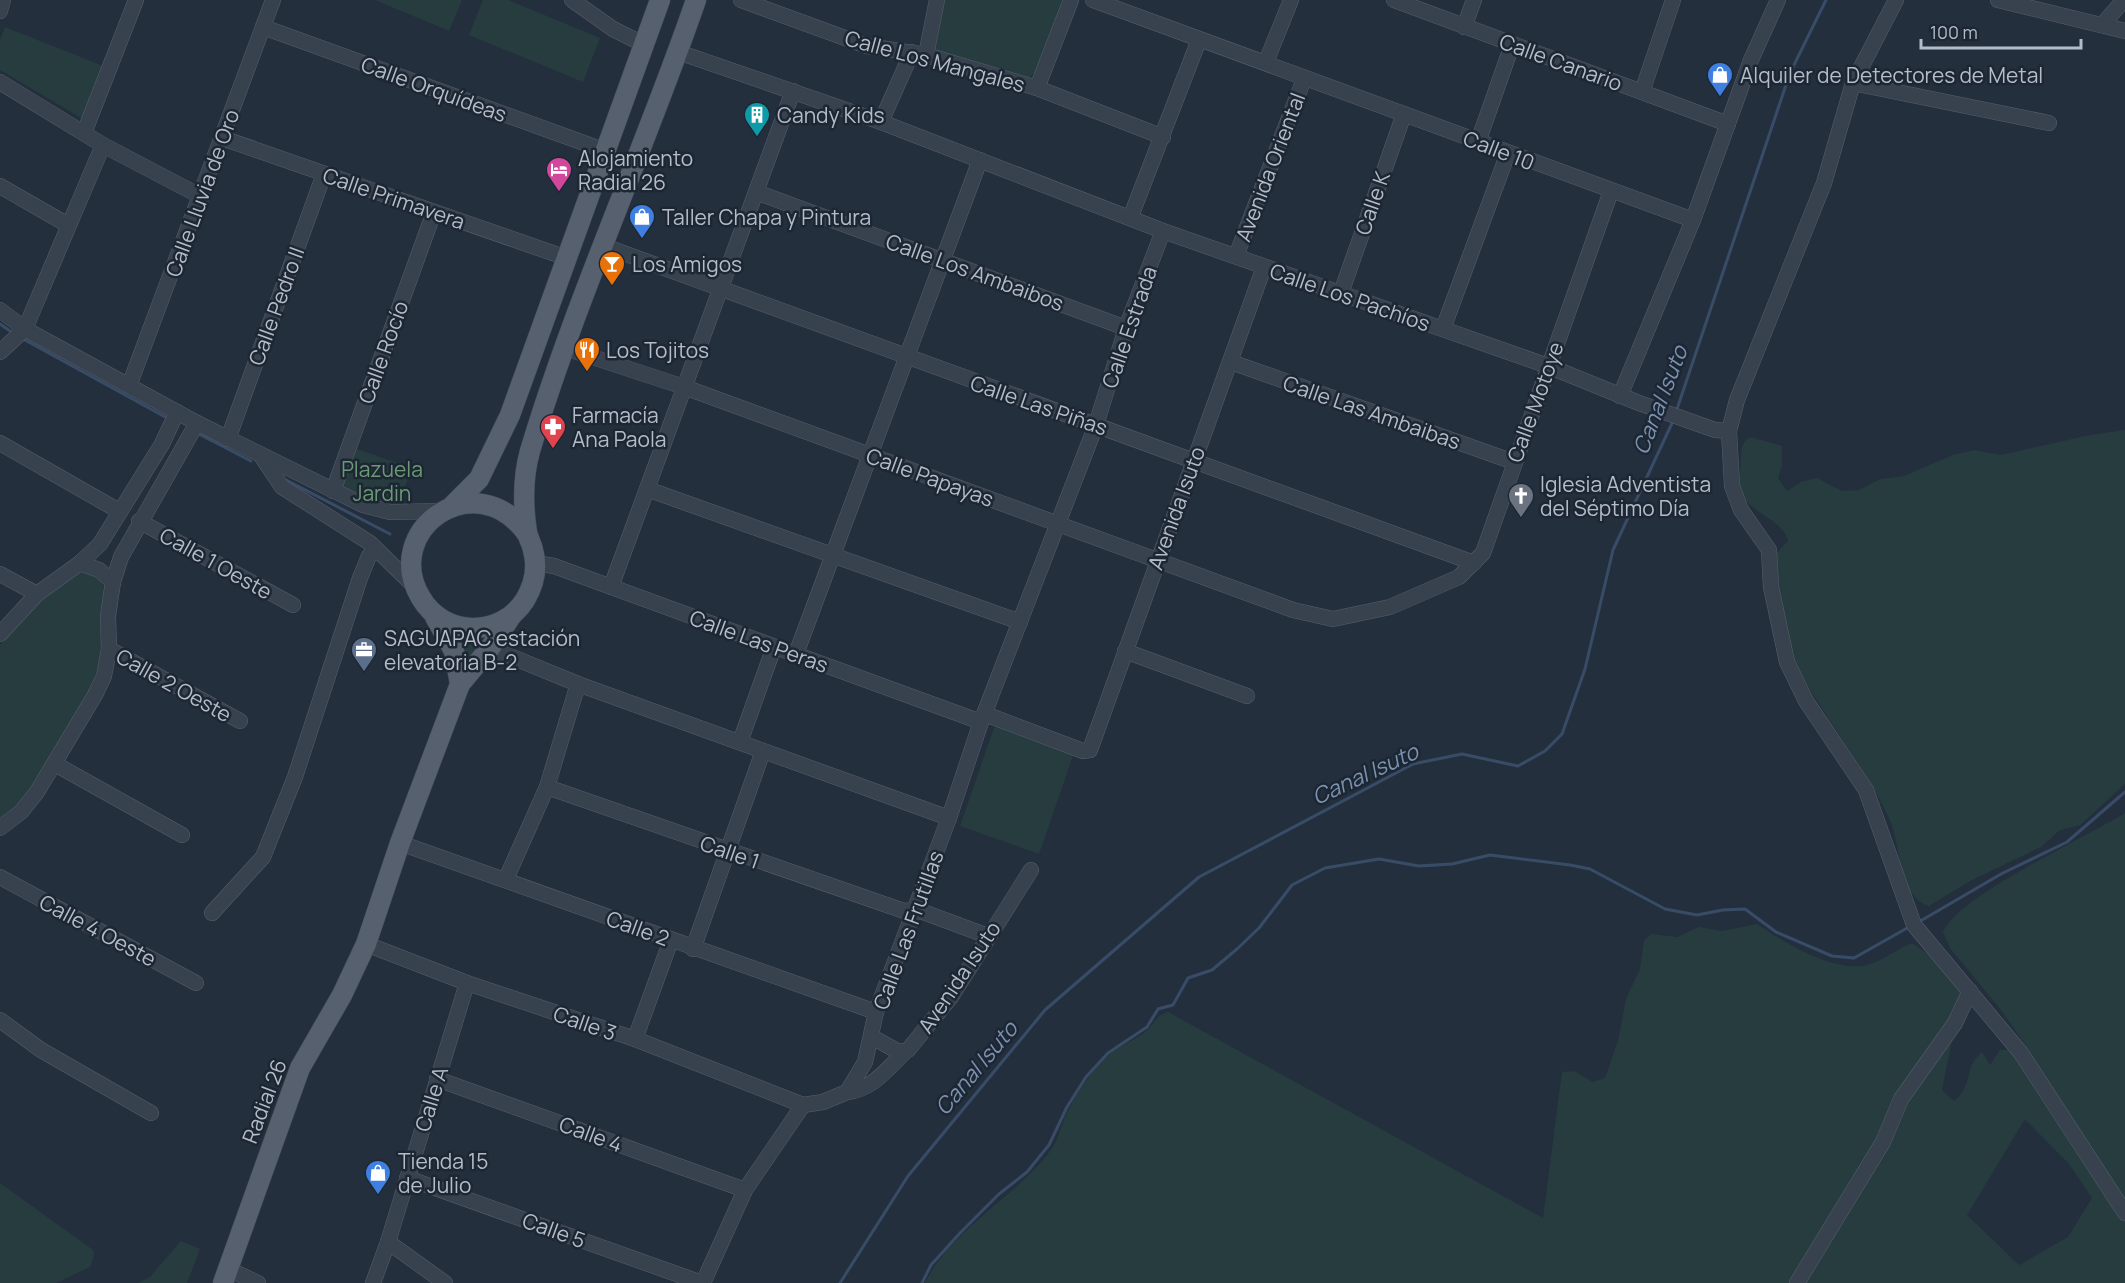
<svg xmlns="http://www.w3.org/2000/svg" width="2125" height="1283" viewBox="0 0 2125 1283" font-family="Manrope,sans-serif">
	<rect width="100%" height="100%" fill="#242f3e"/>
	<g fill="#263c3f" fill-rule="evenodd">
		<path d="M 375,0 L 462,0 L 449,31 Z"/>
		<path d="M 483,0 L 508,0 L 600,38 L 583,82 L 469,35 Z"/>
		<path d="M 944,0 L 1063,0 L 1036,72 L 1024,81 L 936,51 L 931,44 Z"/>
		<path d="M 5,27 L 103,66 L 83,119 L 0,70 L 0,40 Z"/>
		<path d="M 2125,430 L 2125,784 L 2080,825 L 2060,830 L 2041,847 L 1970,881 L 1929,906 C 1898,896 1901,849 1891,823 C 1863,758 1812,708 1787,641 C 1778,614 1778,584 1775,555 L 1788,541 C 1782,516 1740,512 1739,483 C 1738,476 1741,468 1741,460 C 1741,450 1741,442 1751,437 L 1782,446 L 1782,465 L 1778,478 L 1787,491 L 1801,482 L 1817,478 L 1842,491 L 1859,490 L 1881,479 L 1904,476 L 1953,455 L 1974,450 L 2001,455 L 2090,435 Z"/>
		<path d="M 357,449 L 412,468 L 397,507 L 385,506 L 341,490 Z"/>
		<path d="M 80,571 C 93,575 102,579 106,592 C 105,611 106,632 102,651 C 92,699 39,793 0,821 L 0,645 L 41,600 Z"/>
		<path d="M 460,638 L 474,641 L 486,639 L 468,665 Z"/>
		<path d="M 996,722 L 1075,750 L 1039,854 L 960,826 Z"/>
		<path d="M 2125,813 L 2125,1283 L 925,1283 C 953,1226 1017,1198 1053,1147 C 1060,1135 1062,1121 1069,1109 C 1078,1090 1094,1068 1110,1054 C 1120,1045 1134,1041 1145,1032 C 1154,1025 1156,1015 1168,1012 L 1543,1218 L 1562,1072 L 1574,1071 L 1593,1082 L 1605,1078 L 1618,1041 L 1626,999 L 1640,969 L 1644,940 L 1652,934 L 1677,937 L 1699,927 L 1722,931 L 1757,924 C 1784,942 1827,969 1861,966 C 1877,965 1897,949 1912,943 L 1932,957 L 1962,991 L 1942,1090 L 1954,1101 C 1975,1084 1962,1069 1982,1052 L 1990,1065 L 2000,1050 L 2008,1050 L 2020,1063 L 2029,1050 L 2001,1010 L 1950,948 L 1943,932 C 1958,896 2087,837 2125,813 ZM 2025,1119 L 2069,1164 L 2092,1198 L 2068,1237 L 2019,1265 L 1967,1215 Z"/>
		<path d="M 0,1183 L 93,1250 L 94,1256 L 90,1267 L 56,1283 L 0,1283 Z"/>
		<path d="M 181,1241 L 200,1249 L 187,1283 L 138,1283 L 150,1277 Z"/>
	</g>
	<g fill="none" stroke-linecap="round" stroke-linejoin="round">
		<g stroke="#394c67" stroke-width="3">
			<path d="M 0,324 L 10,331"/>
			<path d="M 25,340 L 169,419"/>
			<path d="M 1676,412 L 1790,73 L 1826,0"/>
			<path d="M 197,433 L 251,461"/>
			<path d="M 286,480 L 390,534"/>
			<path d="M 1917,923 L 2001,874 L 2067,842 L 2125,792"/>
			<path d="M 840,1283 L 908,1176 L 1045,1010 L 1199,877 L 1413,764 L 1462,754 L 1518,766 L 1545,751 L 1562,734 L 1585,669 L 1613,550 L 1673,421"/>
			<path d="M 922,1283 L 931,1265 L 960,1233 L 999,1194 L 1027,1172 L 1049,1145 L 1067,1107 L 1086,1077 L 1108,1053 L 1147,1027 L 1158,1009 L 1173,1005 L 1188,978 L 1212,970 L 1237,949 L 1259,928 L 1292,885 L 1325,868 L 1379,859 L 1419,866 L 1452,864 L 1490,855 L 1570,865 L 1590,869 L 1665,909 L 1697,915 L 1723,910 L 1745,909 L 1776,932 L 1832,956 L 1854,958 L 1909,927"/>
		</g>
		<defs>
			<g id="minor">
				<path d="M 572,0 L 613,29 L 645,45"/>
				<path d="M 741,0 L 867,46 L 926,55 L 1037,88 L 1163,137"/>
				<path d="M 1093,0 L 1693,220"/>
				<path d="M 1394,0 L 1728,124"/>
				<path d="M 1896,0 L 1853,83 L 1824,183 L 1737,400 L 1729,431 L 1732,486 L 1741,510 L 1769,550 L 1771,587 L 1787,662 L 1806,701 L 1866,790 L 1914,925 L 2021,1053 L 2125,1213"/>
				<path d="M 1998,0 L 2125,31"/>
				<path d="M 0,11 L 3,0"/>
				<path d="M 2102,25 L 2124,0"/>
				<path d="M 263,27 L 606,151"/>
				<path d="M 1464,27 L 1474,0"/>
				<path d="M 678,52 L 881,122 L 1163,231 L 1548,366 L 1639,403 L 1715,430 L 1729,431"/>
				<path d="M 926,55 L 937,0"/>
				<path d="M 1266,62 L 1291,0"/>
				<path d="M 0,82 L 103,145 L 202,197"/>
				<path d="M 1853,83 L 2049,123"/>
				<path d="M 1037,88 L 1071,0"/>
				<path d="M 1642,92 L 1673,0"/>
				<path d="M 881,122 L 912,52"/>
				<path d="M 84,133 L 136,0"/>
				<path d="M 222,138 L 567,258"/>
				<path d="M 1478,142 L 1512,45"/>
				<path d="M 0,186 L 68,225"/>
				<path d="M 756,192 L 1126,328"/>
				<path d="M 1131,216 L 1199,40"/>
				<path d="M 604,246 L 1474,563"/>
				<path d="M 1236,256 L 1304,79"/>
				<path d="M 1341,293 L 1404,114"/>
				<path d="M 0,310 L 25,329 L 197,423 L 363,505 L 390,512 L 443,511"/>
				<path d="M 1443,329 L 1508,153"/>
				<path d="M 565,348 L 684,387 L 1293,610 L 1333,619 L 1390,607 L 1459,577 L 1483,553 L 1611,191"/>
				<path d="M 0,352 L 25,329 L 103,145"/>
				<path d="M 1231,362 L 1514,462"/>
				<path d="M 129,386 L 273,0"/>
				<path d="M 1620,396 L 1693,220 L 1751,60 L 1778,0"/>
				<path d="M 228,439 L 324,174"/>
				<path d="M 0,443 L 119,511"/>
				<path d="M 260,454 L 282,487 L 370,543 L 415,587"/>
				<path d="M 647,489 L 1020,622"/>
				<path d="M 333,491 L 434,212"/>
				<path d="M 139,521 L 293,605"/>
				<path d="M 80,563 L 99,570 L 113,582"/>
				<path d="M 535,563 L 554,566 L 981,722"/>
				<path d="M 0,574 L 37,594"/>
				<path d="M 611,587 L 793,91"/>
				<path d="M 0,634 L 37,594 L 80,563 L 100,544 L 162,444 L 177,412"/>
				<path d="M 490,648 L 578,684 L 949,818"/>
				<path d="M 109,649 L 240,721"/>
				<path d="M 1125,651 L 1247,696"/>
				<path d="M 796,654 L 980,160"/>
				<path d="M 985,714 L 1083,751 L 1090,750 L 1264,267"/>
				<path d="M 740,742 L 774,647"/>
				<path d="M 55,764 L 182,835"/>
				<path d="M 547,787 L 904,911 L 915,909 L 988,936"/>
				<path d="M 0,828 L 21,812 L 37,792 L 95,695 L 104,676 L 109,649 L 108,616 L 113,582 L 121,557 L 197,423"/>
				<path d="M 400,843 L 876,1012"/>
				<path d="M 0,877 L 196,983"/>
				<path d="M 506,879 L 547,787 L 578,684"/>
				<path d="M 212,913 L 263,857 L 295,777 L 360,578 L 369,556 L 376,549"/>
				<path d="M 366,944 L 467,983 L 635,1039 L 803,1105"/>
				<path d="M 693,949 L 763,751"/>
				<path d="M 0,1020 L 41,1050 L 151,1113"/>
				<path d="M 872,1037 L 899,1052 L 908,1050 L 951,997 L 1031,870"/>
				<path d="M 635,1039 L 671,940"/>
				<path d="M 437,1079 L 745,1190"/>
				<path d="M 847,1092 C 872,1090 887,1069 905,1052"/>
				<path d="M 803,1105 L 823,1102 L 847,1092 L 865,1062 L 876,1012 L 949,818 L 981,722 L 1096,425 L 1126,328 L 1163,231"/>
				<path d="M 407,1178 L 702,1283"/>
				<path d="M 388,1242 L 445,1283"/>
				<path d="M 228,1269 L 258,1283"/>
				<path d="M 373,1283 L 388,1242 L 467,983"/>
				<path d="M 703,1283 L 745,1190 L 803,1105"/>
				<path d="M 1797,1283 L 1883,1142 L 1901,1099 L 1955,1023 L 1970,991"/>
			</g>
			<g id="major">
				<path d="M 452,506 L 479,479 L 510,415 L 660,0"/>
				<path d="M 527,534 C 476,462 380,530 421,598 C 443,636 500,639 525,600 C 534,585 538,568 533,550 C 532,544 528,538 527,532 C 523,506 523,476 530,451 C 576,298 644,151 696,0"/>
				<path d="M 435,617 L 454,651 L 460,684"/>
				<path d="M 223,1283 L 300,1068 L 342,995 L 366,944 L 400,843 L 460,684 L 490,648 L 512,615"/>
			</g>
		</defs>
		<use href="#minor" stroke="#565f6c" stroke-width="16"/>
		<use href="#major" stroke="#414a57" stroke-width="21"/>
		<use href="#minor" stroke="#38414e" stroke-width="15"/>
		<use href="#major" stroke="#56606e" stroke-width="20"/>
	</g>
	<defs>
		<symbol id="shop-pin" viewBox="-11 -11 22 30"><path d="M0 17L-7.5 6A9.5 9.5 0 1 1 7.5 6Z" fill="#3f7fe0" stroke="#1d2633"/><path d="M-5-2.5h2.3a2.7 3.5 0 0 1 5.4 0H5L5.5 6h-11ZM-1.5-2.5h3a1.5 2.3 0 0 0-3 0Z" fill="#fff"/></symbol>
		<symbol id="building-pin" viewBox="-11 -11 22 30"><path d="M0 17L-7.5 6A9.5 9.5 0 1 1 7.5 6Z" fill="#0f9aa8" stroke="#1d2633"/><path d="M-4-6H4V6H1V3H-1V6H-4ZM-2.5-4.3h1.7v1.8h-1.7ZM.8-4.3h1.7v1.8H.8ZM-2.5-1h1.7V.8h-1.7ZM.8-1h1.7V.8H.8Z" fill="#fff"/></symbol>
		<symbol id="hotel-pin" viewBox="-11 -11 22 30"><path d="M0 17L-7.5 6A9.5 9.5 0 1 1 7.5 6Z" fill="#d1479c" stroke="#1d2633"/><path d="M-6-4.5h1.5V1H6V5H4.5V3h-9V5H-6ZM-4 0a1.8 1.8 0 1 1 3.6 0ZM.5 0V-2.5h3Q6-2.5 6 0Z" fill="#fff"/></symbol>
		<symbol id="bar-pin" viewBox="-11 -11 22 30"><path d="M0 17L-7.5 6A9.5 9.5 0 1 1 7.5 6Z" fill="#e8710a" stroke="#1d2633"/><path d="M-6-5H6L.8 .8V4.5H3.5V6h-7V4.5H-.8V.8Z" fill="#fff"/></symbol>
		<symbol id="restaurant-pin" viewBox="-11 -11 22 30"><path d="M0 17L-7.5 6A9.5 9.5 0 1 1 7.5 6Z" fill="#e8710a" stroke="#1d2633"/><path d="M-5-6h1v4h1v-4h1v4h1v-4h1v5L-1.5 .5V6h-2V.5L-5-1ZM5-6V6H3V1.5H1.5Q1.5-4 5-6Z" fill="#fff"/></symbol>
		<symbol id="pharmacy-pin" viewBox="-11 -11 22 30"><path d="M0 17L-7.5 6A9.5 9.5 0 1 1 7.5 6Z" fill="#e0444e" stroke="#1d2633"/><path d="M-2-6h4v4h4v4h-4v4h-4v-4h-4v-4h4Z" fill="#fff"/></symbol>
		<symbol id="church-pin" viewBox="-11 -11 22 30"><path d="M0 17L-7.5 6A9.5 9.5 0 1 1 7.5 6Z" fill="#6b7280" stroke="#1d2633"/><path d="M-1.2-6h2.4v3.5h3.3v2.4h-3.3V6h-2.4V-.1h-3.3v-2.4h3.3Z" fill="#fff"/></symbol>
		<symbol id="office-pin" viewBox="-11 -11 22 30"><path d="M0 17L-7.5 6A9.5 9.5 0 1 1 7.5 6Z" fill="#5c6f8a" stroke="#1d2633"/><path d="M-6-3h4V-5.5h4V-3h4V5H-6ZM-1-4.5V-3h2v-1.5ZM-6 0V1H6V0Z" fill="#fff"/></symbol>
	</defs>
	<g fill-rule="evenodd">
		<use href="#shop-pin" x="1705" y="60" width="30" height="40"/>
		<use href="#building-pin" x="742" y="100" width="30" height="40"/>
		<use href="#hotel-pin" x="544" y="155" width="30" height="40"/>
		<use href="#shop-pin" x="627" y="202" width="30" height="40"/>
		<use href="#bar-pin" x="597" y="249" width="30" height="40"/>
		<use href="#restaurant-pin" x="572" y="335" width="30" height="40"/>
		<use href="#pharmacy-pin" x="538" y="412" width="30" height="40"/>
		<use href="#church-pin" x="1506" y="481" width="30" height="40"/>
		<use href="#office-pin" x="349" y="635" width="30" height="40"/>
		<use href="#shop-pin" x="363" y="1158" width="30" height="40"/>
	</g>
	<g text-anchor="middle" dominant-baseline="central" stroke-width="5" stroke-linejoin="round" paint-order="stroke">
		<g font-size="21" fill="#b4bcc9" stroke="#1d2633">
			<text transform="translate(935 61) rotate(15)">Calle Los Mangales</text>
			<text transform="translate(1561 62) rotate(20)">Calle Canario</text>
			<text transform="translate(434 89) rotate(20)">Calle Orquídeas</text>
			<text transform="translate(1499 150) rotate(21)">Calle 10</text>
			<text transform="translate(1270 167) rotate(-69)">Avenida Oriental</text>
			<text transform="translate(202 193) rotate(-70)">Calle Lluvia de Oro</text>
			<text transform="translate(394 198) rotate(19)">Calle Primavera</text>
			<text transform="translate(1372 203) rotate(-71)">Calle K</text>
			<text transform="translate(975 272) rotate(20)">Calle Los Ambaibos</text>
			<text transform="translate(1350 297) rotate(19)">Calle Los Pachíos</text>
			<text transform="translate(276 306) rotate(-70)">Calle Pedro II</text>
			<text transform="translate(1129 327) rotate(-71)">Calle Estrada</text>
			<text transform="translate(383 352) rotate(-70)">Calle Rocío</text>
			<text transform="translate(1535 402) rotate(-70)">Calle Motoye</text>
			<text transform="translate(1039 405) rotate(19)">Calle Las Piñas</text>
			<text transform="translate(1372 412) rotate(19)">Calle Las Ambaibas</text>
			<text transform="translate(930 477) rotate(20)">Calle Papayas</text>
			<text transform="translate(1176 508) rotate(-70)">Avenida Isuto</text>
			<text transform="translate(216 563) rotate(29)">Calle 1 Oeste</text>
			<text transform="translate(759 641) rotate(20)">Calle Las Peras</text>
			<text transform="translate(174 685) rotate(29)">Calle 2 Oeste</text>
			<text transform="translate(730 852) rotate(19)">Calle 1</text>
			<text transform="translate(638 928) rotate(20)">Calle 2</text>
			<text transform="translate(98 930) rotate(28)">Calle 4 Oeste</text>
			<text transform="translate(908 930) rotate(-70)">Calle Las Frutillas</text>
			<text transform="translate(959 977) rotate(-56)">Avenida Isuto</text>
			<text transform="translate(585 1023) rotate(19)">Calle 3</text>
			<text transform="translate(431 1099) rotate(-73)">Calle A</text>
			<text transform="translate(264 1101) rotate(-69)">Radial 26</text>
			<text transform="translate(591 1134) rotate(20)">Calle 4</text>
			<text transform="translate(554 1230) rotate(20)">Calle 5</text>
		</g>
		<g font-size="21" fill="#b4bcc9" stroke="#1d2633" text-anchor="start">
			<text x="1740" y="75">Alquiler de Detectores de Metal</text>
			<text x="777" y="115">Candy Kids</text>
			<text x="578" y="158">Alojamiento<tspan x="578" dy="24">Radial 26</tspan></text>
			<text x="662" y="217">Taller Chapa y Pintura</text>
			<text x="632" y="264">Los Amigos</text>
			<text x="606" y="350">Los Tojitos</text>
			<text x="572" y="415">Farmacía<tspan x="572" dy="24">Ana Paola</tspan></text>
			<text x="1540" y="484">Iglesia Adventista<tspan x="1540" dy="24">del Séptimo Día</tspan></text>
			<text x="384" y="638">SAGUAPAC estación<tspan x="384" dy="24">elevatoria B-2</tspan></text>
			<text x="398" y="1161">Tienda 15<tspan x="398" dy="24">de Julio</tspan></text>
		</g>
		<g font-size="21" fill="#6b9a76" stroke="#1d2633">
			<text x="382" y="469">Plazuela<tspan x="382" dy="24">Jardin</tspan></text>
		</g>
		<g font-size="22" font-style="italic" fill="#7c92b1" stroke="#1d2633">
			<text transform="translate(1660 400) rotate(-69)">Canal Isuto</text>
			<text transform="translate(1365 774) rotate(-25)">Canal Isuto</text>
			<text transform="translate(976 1068) rotate(-50)">Canal Isuto</text>
		</g>
	</g>
	<path d="M1921 39v9h160v-9" fill="none" stroke="#b4bcc9" stroke-width="3"/>
	<text x="1930" y="39" font-size="18" fill="#b4bcc9" stroke="#1d2633" stroke-width="4.5" paint-order="stroke">100 m</text>
</svg>
